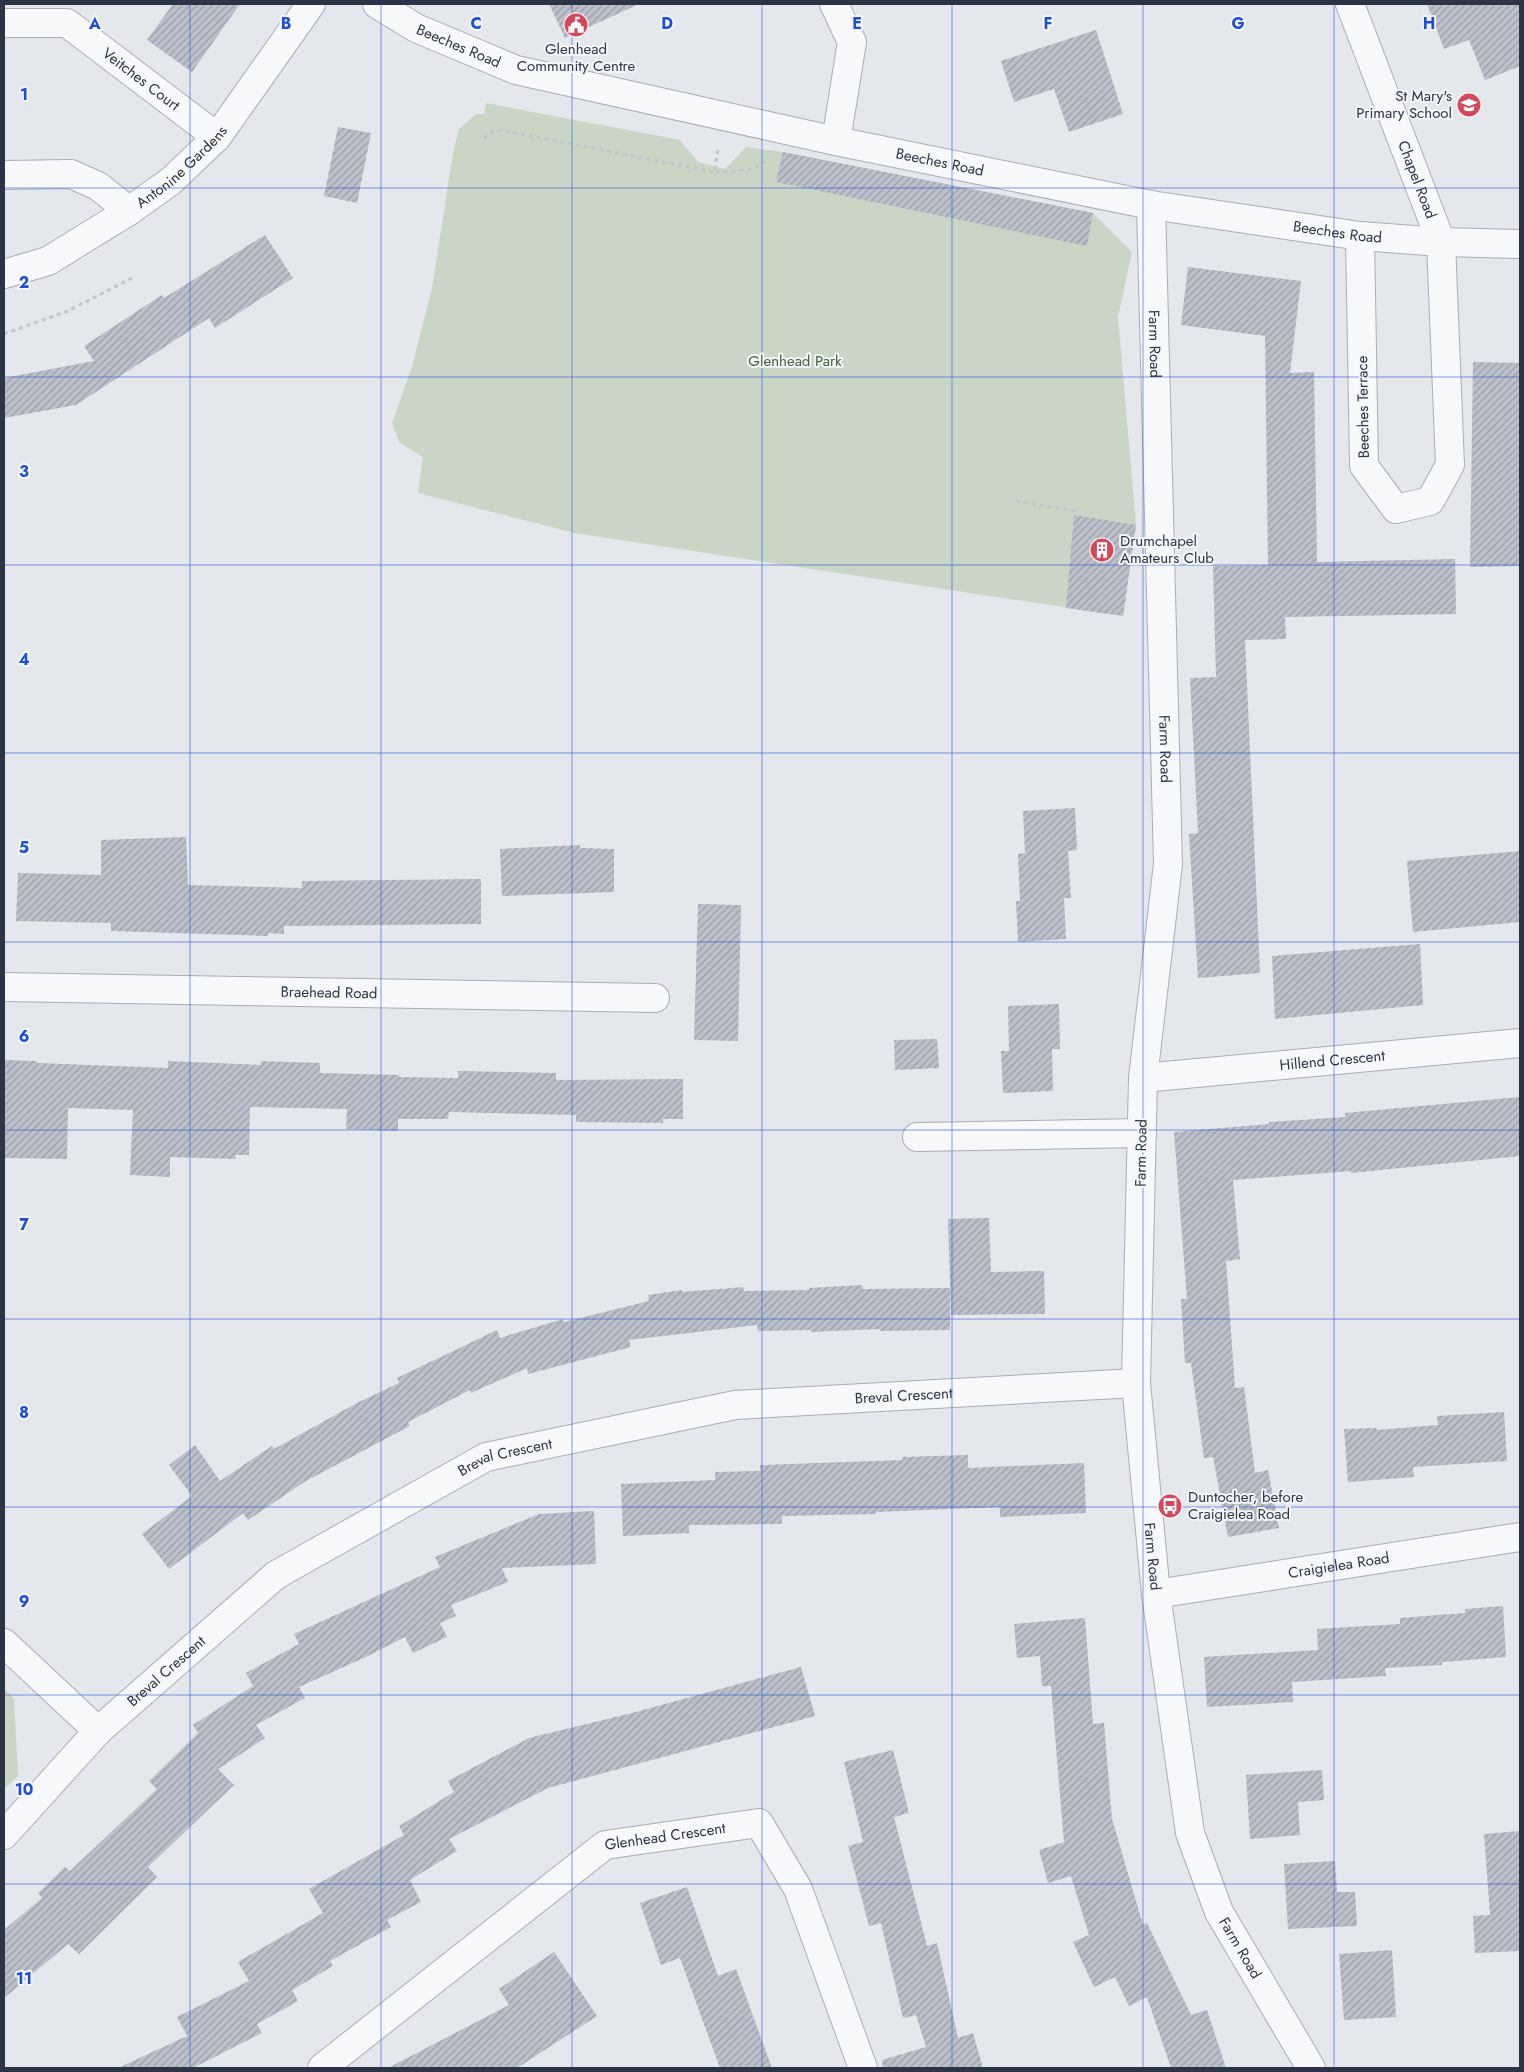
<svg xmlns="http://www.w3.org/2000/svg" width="1524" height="2072" viewBox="0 0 1524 2072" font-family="Jost,sans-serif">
	<defs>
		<pattern id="building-hatch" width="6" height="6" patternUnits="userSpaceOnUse" patternTransform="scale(1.25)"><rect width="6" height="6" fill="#bbc0ca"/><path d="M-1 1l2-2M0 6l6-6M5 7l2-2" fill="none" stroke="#989da6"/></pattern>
	</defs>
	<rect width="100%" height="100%" fill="#e4e7ec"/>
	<g fill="#c9d6c5">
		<path d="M 486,103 L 680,140 L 698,162 L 725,169 L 746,147 L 783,152 L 1093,213 L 1132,252 L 1118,317 L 1136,525 L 1123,616 L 574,533 L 418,493 L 423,457 L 399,442 L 392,423 L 412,367 L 432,288 L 453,153 L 459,129 L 476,114 L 484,114 Z"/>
		<path d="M 4,1688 L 14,1699 L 18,1776 L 4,1789 Z"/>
	</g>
	<g fill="url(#building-hatch)">
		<path d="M 173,4 L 240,4 L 192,72 L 147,40 Z"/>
		<path d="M 549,4 L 639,4 L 565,38 Z"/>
		<path d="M 1427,4 L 1520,4 L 1520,66 L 1485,80 L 1469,40 L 1444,49 Z"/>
		<path d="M 1096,30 L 1123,114 L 1069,132 L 1054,89 L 1014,102 L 1001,61 Z"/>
		<path d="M 338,127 L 371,133 L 357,203 L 324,196 Z"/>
		<path d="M 783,152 L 1093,213 L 1087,246 L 776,182 Z"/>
		<path d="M 265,235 L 293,278 L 215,328 L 209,318 L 76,405 L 4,418 L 4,378 L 94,361 L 84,346 L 162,295 L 164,298 Z"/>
		<path d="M 1188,267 L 1301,281 L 1290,373 L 1314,372 L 1317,562 L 1455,559 L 1456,614 L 1285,617 L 1286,639 L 1245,640 L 1260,973 L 1198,978 L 1189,834 L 1198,833 L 1190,678 L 1216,677 L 1213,566 L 1268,565 L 1265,336 L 1181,325 Z"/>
		<path d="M 1473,362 L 1520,363 L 1520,566 L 1470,567 Z"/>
		<path d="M 1074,515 L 1136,525 L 1123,616 L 1066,608 Z"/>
		<path d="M 1075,808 L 1077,850 L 1068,851 L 1071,898 L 1064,898 L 1066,939 L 1018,942 L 1016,901 L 1020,901 L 1018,854 L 1025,853 L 1023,811 Z"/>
		<path d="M 186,837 L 188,885 L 302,888 L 302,881 L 481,879 L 481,924 L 284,926 L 284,934 L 268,933 L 268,936 L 111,931 L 111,923 L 16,921 L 18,873 L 101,875 L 101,840 Z"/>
		<path d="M 580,845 L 580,848 L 614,849 L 614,892 L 502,896 L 500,849 Z"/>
		<path d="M 1520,851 L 1520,922 L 1413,932 L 1407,861 Z"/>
		<path d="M 698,904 L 741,905 L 738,1041 L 694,1040 Z"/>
		<path d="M 1420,944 L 1423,1005 L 1275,1019 L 1272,956 Z"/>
		<path d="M 1059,1004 L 1060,1049 L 1052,1049 L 1053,1091 L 1003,1093 L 1001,1051 L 1009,1051 L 1008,1006 Z"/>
		<path d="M 937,1039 L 939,1068 L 895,1070 L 894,1040 Z"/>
		<path d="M 4,1060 L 37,1061 L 37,1063 L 168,1068 L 168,1061 L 261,1065 L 261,1061 L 320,1063 L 320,1073 L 399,1075 L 399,1077 L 458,1078 L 458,1071 L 556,1073 L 556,1080 L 683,1079 L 683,1119 L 663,1119 L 663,1123 L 576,1122 L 576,1115 L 449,1112 L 448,1119 L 398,1119 L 398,1131 L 346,1129 L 347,1109 L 250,1107 L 249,1155 L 235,1155 L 236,1159 L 170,1157 L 170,1177 L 130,1175 L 133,1110 L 68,1108 L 67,1159 L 4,1158 Z"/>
		<path d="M 1520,1097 L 1520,1156 L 1351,1173 L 1351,1171 L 1233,1180 L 1240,1259 L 1226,1261 L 1235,1388 L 1244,1387 L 1255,1473 L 1268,1470 L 1279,1528 L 1228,1537 L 1213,1457 L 1204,1458 L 1191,1363 L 1185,1363 L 1181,1299 L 1187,1299 L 1174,1132 L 1269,1124 L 1269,1122 L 1345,1117 L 1345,1113 Z"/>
		<path d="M 989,1218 L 991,1272 L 1044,1271 L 1045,1314 L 951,1315 L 948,1219 Z"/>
		<path d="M 862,1285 L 863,1289 L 950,1288 L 950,1330 L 880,1331 L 880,1329 L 811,1332 L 811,1330 L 758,1331 L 757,1325 L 629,1340 L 631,1347 L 528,1374 L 527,1368 L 471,1393 L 470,1390 L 408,1422 L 410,1426 L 304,1482 L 248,1520 L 243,1513 L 169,1569 L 142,1534 L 192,1496 L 169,1465 L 195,1445 L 220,1481 L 272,1446 L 274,1449 L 357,1403 L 399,1383 L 397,1378 L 497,1330 L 500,1338 L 563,1319 L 564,1322 L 649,1301 L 648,1295 L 682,1290 L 682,1292 L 743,1287 L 744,1291 L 809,1290 L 809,1288 Z"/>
		<path d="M 1504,1412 L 1507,1461 L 1413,1467 L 1414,1477 L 1348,1482 L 1344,1429 L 1376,1428 L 1377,1430 L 1438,1425 L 1437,1416 Z"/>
		<path d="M 968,1455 L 968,1468 L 1084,1463 L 1086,1513 L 1000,1517 L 1000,1507 L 876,1512 L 876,1514 L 782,1516 L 782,1524 L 689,1525 L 689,1533 L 623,1536 L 621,1484 L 715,1480 L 715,1472 L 760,1471 L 760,1465 L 903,1460 L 902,1457 Z"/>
		<path d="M 594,1511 L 596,1564 L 502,1568 L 508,1582 L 451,1605 L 456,1616 L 440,1623 L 447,1637 L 413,1653 L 405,1637 L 368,1656 L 299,1687 L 305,1698 L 256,1725 L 265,1738 L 218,1769 L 234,1785 L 148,1867 L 157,1877 L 79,1954 L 68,1944 L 4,1998 L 4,1930 L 42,1898 L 38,1893 L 65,1867 L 70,1871 L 157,1789 L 149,1781 L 198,1733 L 193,1725 L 253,1686 L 246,1673 L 299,1644 L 294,1634 L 440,1567 L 435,1557 L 539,1514 Z"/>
		<path d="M 1503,1606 L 1506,1657 L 1442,1662 L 1442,1665 L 1385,1668 L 1386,1676 L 1292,1682 L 1293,1702 L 1207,1707 L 1204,1657 L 1318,1650 L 1317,1629 L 1400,1624 L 1400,1618 L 1465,1613 L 1465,1609 Z"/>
		<path d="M 1085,1618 L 1093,1724 L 1104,1723 L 1112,1819 L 1143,1925 L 1147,1923 L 1191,2015 L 1207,2010 L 1226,2068 L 1171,2068 L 1147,1997 L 1129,2006 L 1115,1977 L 1094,1987 L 1073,1942 L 1089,1935 L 1071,1876 L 1048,1883 L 1039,1850 L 1064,1842 L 1051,1686 L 1042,1686 L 1040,1656 L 1017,1658 L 1014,1624 Z"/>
		<path d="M 801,1667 L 815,1716 L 548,1788 L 449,1839 L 457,1851 L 410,1880 L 421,1902 L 387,1920 L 391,1927 L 330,1961 L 333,1966 L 292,1990 L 298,2001 L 257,2024 L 262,2033 L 193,2068 L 118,2068 L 187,2036 L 177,2017 L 249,1981 L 238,1962 L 323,1913 L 309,1889 L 404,1835 L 399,1826 L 454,1792 L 448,1781 L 529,1738 L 632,1713 Z"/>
		<path d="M 893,1750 L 909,1813 L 894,1817 L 927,1946 L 937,1943 L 958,2038 L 973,2033 L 983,2068 L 883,2068 L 882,2060 L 926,2047 L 916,2015 L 903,2018 L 881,1923 L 869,1926 L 848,1846 L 863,1842 L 844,1762 Z"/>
		<path d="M 1322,1770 L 1324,1800 L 1298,1802 L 1300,1835 L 1250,1839 L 1246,1775 Z"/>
		<path d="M 1520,1831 L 1520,1951 L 1475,1953 L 1473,1916 L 1490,1915 L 1484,1834 Z"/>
		<path d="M 1335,1861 L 1337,1892 L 1355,1892 L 1357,1926 L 1288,1929 L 1284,1864 Z"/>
		<path d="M 687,1887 L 718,1976 L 736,1969 L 772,2068 L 720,2068 L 680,1958 L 661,1965 L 640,1903 Z"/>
		<path d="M 1392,1950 L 1396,2017 L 1344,2020 L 1339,1954 Z"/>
		<path d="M 554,1952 L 597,2016 L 517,2068 L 388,2068 L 509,2005 L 499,1989 Z"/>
	</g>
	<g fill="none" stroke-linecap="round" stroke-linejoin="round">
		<defs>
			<g id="minor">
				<path id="s1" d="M 377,4 L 416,28 L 516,70 L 836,141 L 1151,205 L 1360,236 L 1441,242 L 1520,244"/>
				<path d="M 834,4 L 852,42 L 836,141"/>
				<path id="s2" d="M 1350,4 L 1441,242 L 1450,465 L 1430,501 L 1396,509 L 1364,466 L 1360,236"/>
				<path id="s3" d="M 4,23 L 67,23 L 217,137"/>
				<path d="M 4,175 L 71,174 L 98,186 L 129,211"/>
				<path id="s4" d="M 1151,205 L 1168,864 L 1143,1078 L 1136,1383 L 1156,1594 L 1190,1833 L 1219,1912 L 1311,2068"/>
				<path id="s5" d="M 4,274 L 48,261 L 129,211 L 171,181 L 217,137 L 311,4"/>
				<path id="s6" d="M 4,987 L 655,998"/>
				<path id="s7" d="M 1143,1078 L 1520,1043"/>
				<path d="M 917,1137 L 1142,1133"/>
				<path id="s8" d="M 1156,1594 L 1520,1537"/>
				<path d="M 4,1643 L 98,1731"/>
				<path id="s9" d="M 4,1835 L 98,1731 L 276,1575 L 486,1457 L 735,1405 L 1136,1383"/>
				<path id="s10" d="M 322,2068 L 605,1845 L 759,1823 L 798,1889 L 863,2068"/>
			</g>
		</defs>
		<use href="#minor" stroke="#a9aeb7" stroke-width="30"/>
		<g stroke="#c2c5cb" stroke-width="3" stroke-dasharray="4 4" stroke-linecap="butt">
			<path d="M 484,138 L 494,130 L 511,132 L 714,172"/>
			<path d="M 718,150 L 714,172 C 731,171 752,173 766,161"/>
			<path d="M 4,334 L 68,311 L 134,277"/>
			<path d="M 1016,501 L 1075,511 L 1074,515"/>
		</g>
		<use href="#minor" stroke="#f7f8fa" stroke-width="28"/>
	</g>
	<path fill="none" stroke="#1d4ed8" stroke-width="1" stroke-opacity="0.55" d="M 190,4 L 190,2068M 381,4 L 381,2068M 572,4 L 572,2068M 762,4 L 762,2068M 952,4 L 952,2068M 1143,4 L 1143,2068M 1334,4 L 1334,2068M 4,188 L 1520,188M 4,377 L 1520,377M 4,565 L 1520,565M 4,753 L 1520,753M 4,942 L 1520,942M 4,1130 L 1520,1130M 4,1319 L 1520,1319M 4,1507 L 1520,1507M 4,1695 L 1520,1695M 4,1884 L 1520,1884"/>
	<defs>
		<symbol id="civic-disc" viewBox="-11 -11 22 22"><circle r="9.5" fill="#d1495b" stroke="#f4f6f9"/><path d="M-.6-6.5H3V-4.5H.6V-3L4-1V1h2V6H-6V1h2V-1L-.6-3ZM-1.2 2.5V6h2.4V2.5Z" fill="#fff"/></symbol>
		<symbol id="school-disc" viewBox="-11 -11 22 22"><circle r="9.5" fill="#d1495b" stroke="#f4f6f9"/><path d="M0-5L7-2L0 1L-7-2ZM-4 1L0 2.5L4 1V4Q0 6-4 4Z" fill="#fff"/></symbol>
		<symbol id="building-disc" viewBox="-11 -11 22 22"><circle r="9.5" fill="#d1495b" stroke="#f4f6f9"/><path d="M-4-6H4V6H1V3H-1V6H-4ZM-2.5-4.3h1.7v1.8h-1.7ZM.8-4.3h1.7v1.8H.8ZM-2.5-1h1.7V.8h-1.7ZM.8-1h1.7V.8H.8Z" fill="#fff"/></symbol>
		<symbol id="bus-disc" viewBox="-11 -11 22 22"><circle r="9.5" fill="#d1495b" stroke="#f4f6f9"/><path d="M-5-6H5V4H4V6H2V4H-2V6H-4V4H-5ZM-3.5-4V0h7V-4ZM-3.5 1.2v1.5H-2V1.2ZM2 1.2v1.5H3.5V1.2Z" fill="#fff"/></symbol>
	</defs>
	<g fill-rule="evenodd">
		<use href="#civic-disc" x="562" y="11" width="28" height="28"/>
		<use href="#school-disc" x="1455" y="91" width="28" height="28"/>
		<use href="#building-disc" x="1088" y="536" width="28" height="28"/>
		<use href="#bus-disc" x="1156" y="1492" width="28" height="28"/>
	</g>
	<g text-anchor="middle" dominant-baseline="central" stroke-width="4" stroke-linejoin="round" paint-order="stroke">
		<g font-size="15" fill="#2b3445" stroke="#f4f6f9">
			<text stroke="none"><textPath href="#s1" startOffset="92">Beeches Road</textPath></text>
			<text stroke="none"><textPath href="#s3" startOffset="156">Veitches Court</textPath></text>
			<text stroke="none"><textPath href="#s1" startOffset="588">Beeches Road</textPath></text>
			<text stroke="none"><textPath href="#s5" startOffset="210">Antonine Gardens</textPath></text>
			<text stroke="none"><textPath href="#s2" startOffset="188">Chapel Road</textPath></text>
			<text stroke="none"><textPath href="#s1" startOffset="992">Beeches Road</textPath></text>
			<text stroke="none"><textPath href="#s4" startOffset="139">Farm Road</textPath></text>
			<text transform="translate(1363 407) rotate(-91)">Beeches Terrace</text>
			<text stroke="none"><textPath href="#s4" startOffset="544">Farm Road</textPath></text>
			<text stroke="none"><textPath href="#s6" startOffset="325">Braehead Road</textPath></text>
			<text stroke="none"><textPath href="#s7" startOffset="190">Hillend Crescent</textPath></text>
			<text transform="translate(1141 1153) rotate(-89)">Farm Road</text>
			<text stroke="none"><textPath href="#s9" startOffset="1041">Breval Crescent</textPath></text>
			<text stroke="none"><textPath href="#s9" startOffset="636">Breval Crescent</textPath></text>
			<text stroke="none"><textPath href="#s4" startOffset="1354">Farm Road</textPath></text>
			<text stroke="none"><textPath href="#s8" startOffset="185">Craigielea Road</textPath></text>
			<text stroke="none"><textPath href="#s9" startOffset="231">Breval Crescent</textPath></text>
			<text stroke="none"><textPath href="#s10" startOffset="421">Glenhead Crescent</textPath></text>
			<text stroke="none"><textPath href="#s4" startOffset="1759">Farm Road</textPath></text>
		</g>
		<g font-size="15" fill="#2b3445" stroke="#f4f6f9" text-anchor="start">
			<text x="576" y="49" text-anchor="middle">Glenhead<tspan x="576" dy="17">Community Centre</tspan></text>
			<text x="1452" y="96" text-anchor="end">St Mary's<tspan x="1452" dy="17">Primary School</tspan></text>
			<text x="1120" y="541">Drumchapel<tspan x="1120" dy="17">Amateurs Club</tspan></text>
			<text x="1188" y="1497">Duntocher, before<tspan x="1188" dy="17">Craigielea Road</tspan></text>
		</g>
		<g font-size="15" fill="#3f6138" stroke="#f4f6f9">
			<text x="795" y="361">Glenhead Park</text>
		</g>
	</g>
	<g font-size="16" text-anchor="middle" font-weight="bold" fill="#1d4ed8" stroke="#f4f6f9" stroke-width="4" stroke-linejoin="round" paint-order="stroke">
		<text x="95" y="29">A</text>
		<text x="286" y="29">B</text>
		<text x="476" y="29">C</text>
		<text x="667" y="29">D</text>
		<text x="857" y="29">E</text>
		<text x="1048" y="29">F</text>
		<text x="1238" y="29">G</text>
		<text x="1429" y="29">H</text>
		<text x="24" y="100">1</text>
		<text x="24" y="288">2</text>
		<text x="24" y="477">3</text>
		<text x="24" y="665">4</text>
		<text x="24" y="853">5</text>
		<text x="24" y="1042">6</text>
		<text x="24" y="1230">7</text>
		<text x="24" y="1418">8</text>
		<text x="24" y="1607">9</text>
		<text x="24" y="1795">10</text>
		<text x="24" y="1984">11</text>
	</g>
	<rect width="1524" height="2072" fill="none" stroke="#2b3445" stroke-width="10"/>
</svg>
